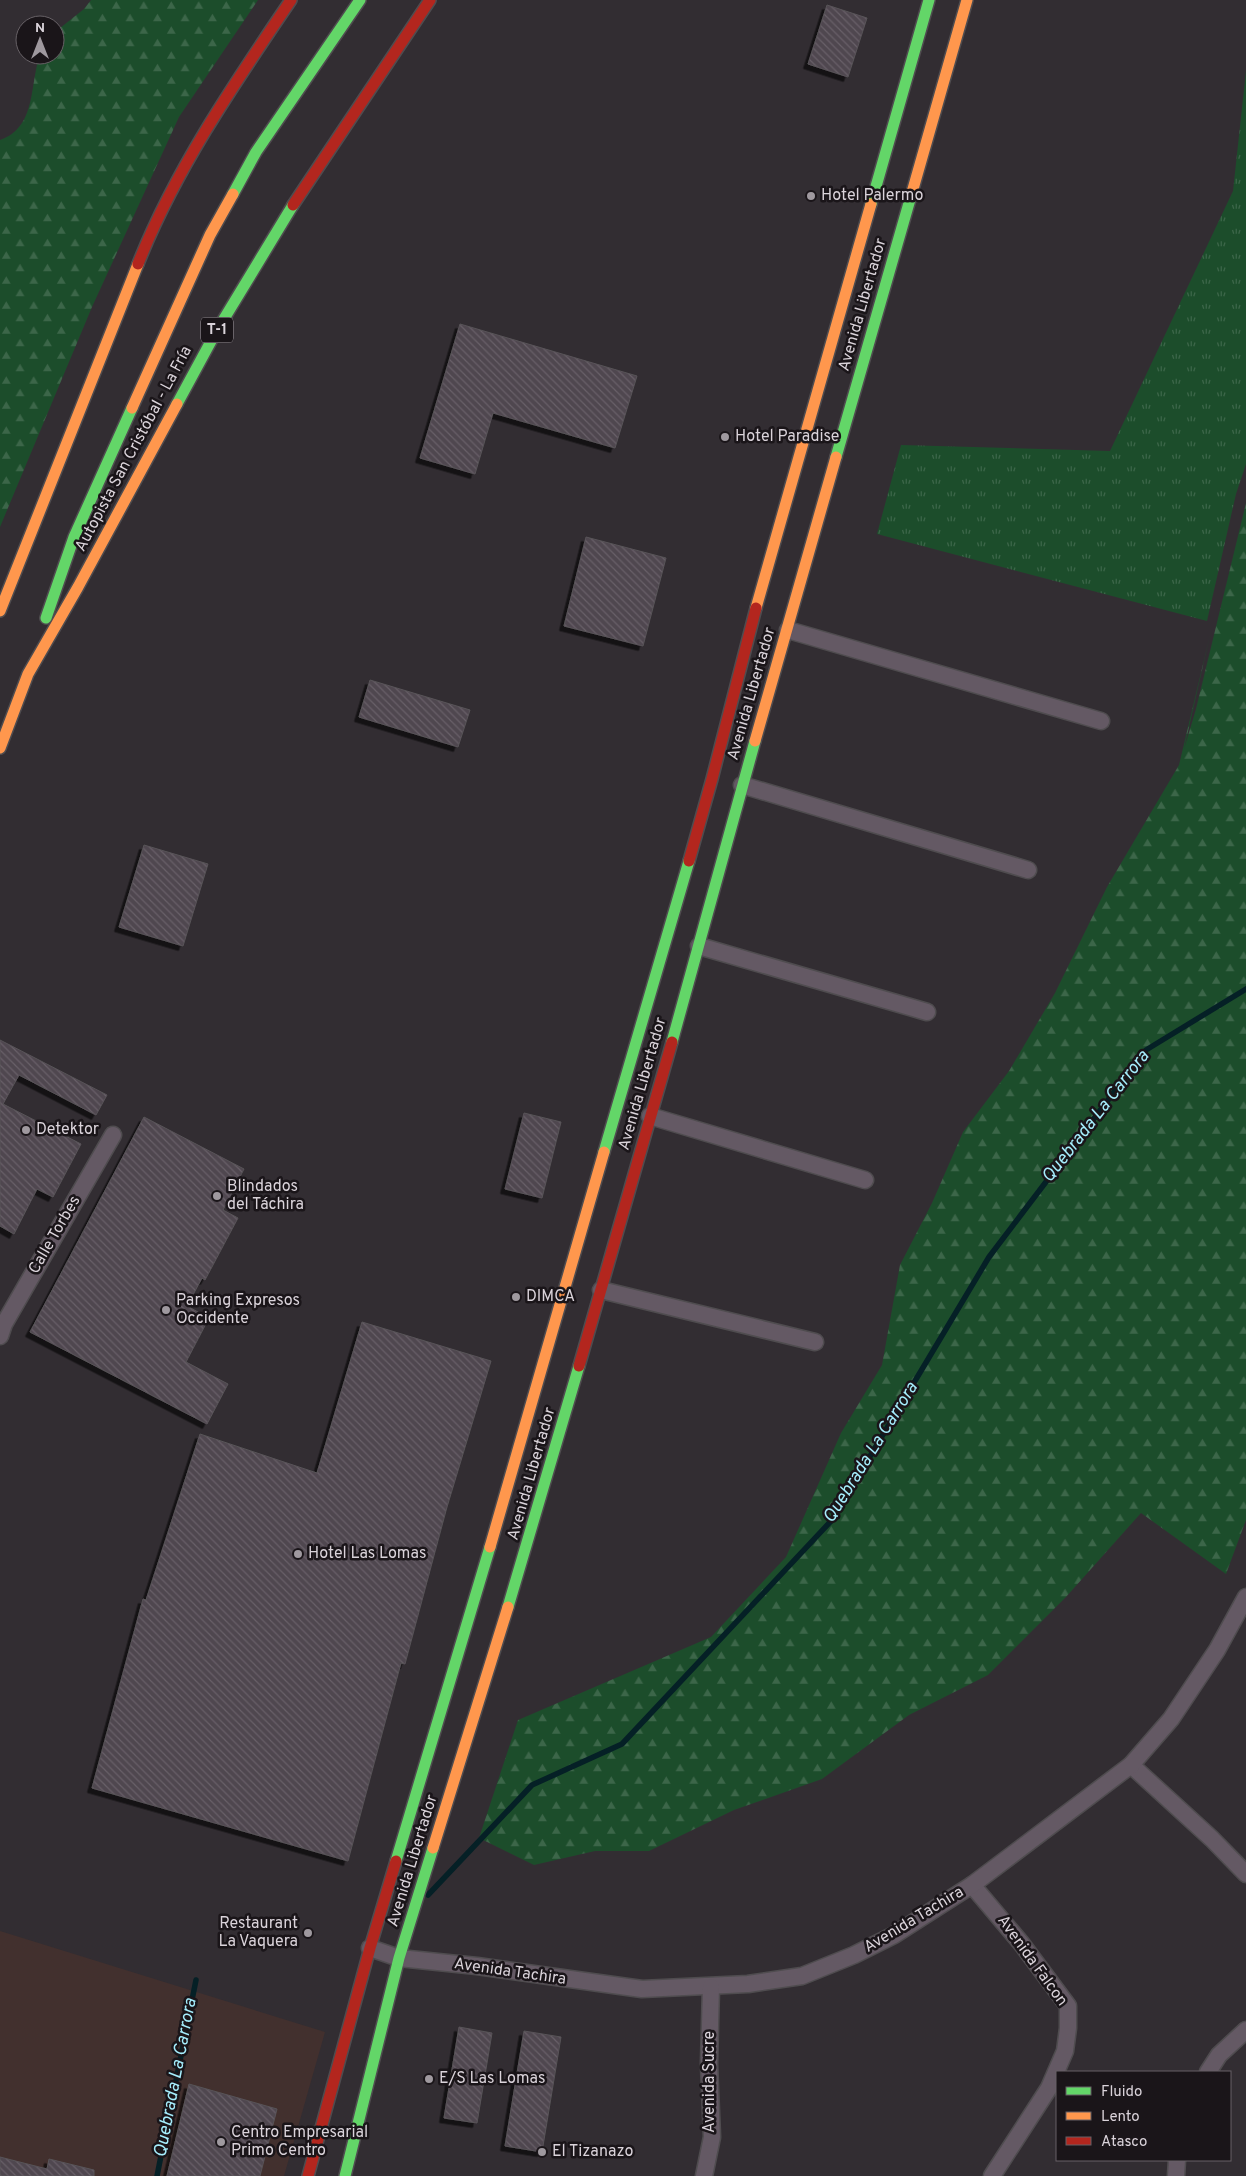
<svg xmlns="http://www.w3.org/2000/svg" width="1246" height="2176" viewBox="0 0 1246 2176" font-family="Overpass,sans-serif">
	<defs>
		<pattern id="grass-tufts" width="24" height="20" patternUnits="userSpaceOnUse" patternTransform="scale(1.25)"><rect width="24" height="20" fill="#1c4d2b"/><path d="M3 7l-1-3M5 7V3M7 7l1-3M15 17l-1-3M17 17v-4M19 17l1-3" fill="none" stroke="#3c6649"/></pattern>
		<pattern id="forest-firs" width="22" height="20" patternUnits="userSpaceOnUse" patternTransform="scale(1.25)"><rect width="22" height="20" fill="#1c4d2b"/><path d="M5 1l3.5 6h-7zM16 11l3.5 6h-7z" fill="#3c6649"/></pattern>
		<pattern id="building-back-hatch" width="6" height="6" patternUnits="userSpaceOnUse" patternTransform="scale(1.25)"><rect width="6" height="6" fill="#4f464f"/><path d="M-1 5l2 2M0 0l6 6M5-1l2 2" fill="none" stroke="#686068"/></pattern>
		<filter id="shadow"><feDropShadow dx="-4.5" dy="4.5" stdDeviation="0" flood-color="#0009"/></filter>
	</defs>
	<rect width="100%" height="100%" fill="#322d32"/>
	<path fill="#42302e" d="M 0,1931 L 325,2032 L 284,2176 L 0,2176 Z"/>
	<path fill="url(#grass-tufts)" d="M 1246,71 L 1246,464 L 1236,494 L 1207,621 L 877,534 L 901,445 L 1110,451 L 1233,191 Z"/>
	<g fill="url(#forest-firs)">
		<path d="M 91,0 L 258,0 L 179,117 L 92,307 L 0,527 L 0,140 C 37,127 29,86 40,55 L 55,55 L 55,32 L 84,9 Z"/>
		<path d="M 1246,503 L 1246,1520 L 1226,1574 L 1141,1513 L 1066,1597 L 988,1675 L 909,1715 L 822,1779 L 734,1810 L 649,1851 L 595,1851 L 534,1865 L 479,1838 L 518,1720 L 711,1637 L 786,1557 L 841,1433 L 882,1365 L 900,1265 L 932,1203 L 963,1132 L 1009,1071 L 1055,993 L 1107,887 L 1179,765 L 1210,635 L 1184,749 L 1196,709 Z"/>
	</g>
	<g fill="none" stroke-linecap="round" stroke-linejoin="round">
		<g stroke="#052026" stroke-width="5.5">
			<path d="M 428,1895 L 532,1785 L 622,1744 L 832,1520 L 989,1257 L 1146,1050 L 1246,989"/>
			<path d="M 157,2176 L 196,1980"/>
		</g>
	</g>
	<g fill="url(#building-back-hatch)" stroke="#585458" filter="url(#shadow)">
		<path d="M 827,5 L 867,18 L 848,77 L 808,64 Z"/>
		<path d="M 460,324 L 637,376 L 615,448 L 493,413 L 475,474 L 420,458 Z"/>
		<path d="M 586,537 L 666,558 L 643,646 L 564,626 Z"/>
		<path d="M 370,680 L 470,710 L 458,747 L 359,717 Z"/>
		<path d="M 144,845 L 208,864 L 183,946 L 119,927 Z"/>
		<path d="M 0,1040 L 107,1095 L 96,1115 L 19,1075 L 3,1104 L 81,1144 L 53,1197 L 37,1189 L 14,1234 L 0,1226 Z"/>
		<path d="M 524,1113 L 561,1122 L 542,1198 L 505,1189 Z"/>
		<path d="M 144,1117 L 244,1169 L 223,1210 L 238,1218 L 205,1280 L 202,1278 L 187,1306 L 209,1318 L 186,1362 L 228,1384 L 207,1424 L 30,1332 Z"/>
		<path d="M 362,1322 L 491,1361 L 447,1507 L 405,1664 L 401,1663 L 348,1861 L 92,1788 L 143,1599 L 146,1600 L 200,1434 L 317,1473 Z"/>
		<path d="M 459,2027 L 492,2033 L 477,2123 L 444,2118 Z"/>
		<path d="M 524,2031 L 561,2037 L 542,2152 L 505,2146 Z"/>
		<path d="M 189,2084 L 277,2109 L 260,2176 L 167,2176 Z"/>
		<path d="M 0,2157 L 47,2169 L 49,2159 L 94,2170 L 94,2176 L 0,2176 Z"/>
	</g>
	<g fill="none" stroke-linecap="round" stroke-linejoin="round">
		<defs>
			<g id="street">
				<path d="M 788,630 L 1101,721"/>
				<path d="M 742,785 L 1028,870"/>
				<path d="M 699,946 L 927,1012"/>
				<path d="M 650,1116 L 865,1180"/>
				<path d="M 601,1290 L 815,1342"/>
				<path d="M 0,1336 L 4,1324 L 113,1135"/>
				<path d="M 1131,1765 L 1212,1839 L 1246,1874"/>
				<path d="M 972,1885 L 1021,1943 L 1068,2006 L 1068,2028 L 1065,2051 L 1049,2088 L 992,2176"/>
				<path d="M 370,1948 L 399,1958 L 477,1966 L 642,1989 L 748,1984 L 802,1976 L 854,1955 L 894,1935 L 972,1885 L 1131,1765 L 1171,1719 L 1217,1650 L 1246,1597"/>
				<path d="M 1208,2072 L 1219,2055 L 1246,2030"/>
				<path d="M 704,2176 L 712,2137 L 709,2064 L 711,1987"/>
				<path d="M 1176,2176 L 1177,2160"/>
			</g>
			<g id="fast">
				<path d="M 233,194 L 256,152 L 360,0"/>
				<path d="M 871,204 L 929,0"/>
				<path d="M 177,404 L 216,332 L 293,205"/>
				<path d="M 836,457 L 911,196"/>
				<path d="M 46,618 L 74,537 L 132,408"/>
				<path d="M 672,1042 L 755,741"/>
				<path d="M 604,1152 L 689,861"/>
				<path d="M 508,1607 L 579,1366"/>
				<path d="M 396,1861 L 490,1547"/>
				<path d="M 345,2176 L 399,1958 L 433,1848"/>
			</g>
			<g id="slow">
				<path d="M 911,196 L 967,0"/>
				<path d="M 132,408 L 210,235 L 233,194"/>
				<path d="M 756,608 L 871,204"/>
				<path d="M 0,611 L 138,264"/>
				<path d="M 755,741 L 836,457"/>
				<path d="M 0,748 L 28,674 L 78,587 L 177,404"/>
				<path d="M 490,1547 L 604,1152"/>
				<path d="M 433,1848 L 508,1607"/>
			</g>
			<g id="jam">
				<path d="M 293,205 L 430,0"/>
				<path d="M 138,264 C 175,170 234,84 291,0"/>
				<path d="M 689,861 L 712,779 L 756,608"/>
				<path d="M 579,1366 L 672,1042"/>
				<path d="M 308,2176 L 370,1948 L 396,1861"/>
			</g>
		</defs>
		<use href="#street" stroke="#4f4c4f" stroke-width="19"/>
		<use href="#fast" stroke="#4f4c4f" stroke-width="14"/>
		<use href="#slow" stroke="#4f4c4f" stroke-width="14"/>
		<use href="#jam" stroke="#4f4c4f" stroke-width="14"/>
		<use href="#street" stroke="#645964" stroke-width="16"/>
		<use href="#fast" stroke="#63d668" stroke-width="11"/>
		<use href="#slow" stroke="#ff974d" stroke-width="11"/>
		<use href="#jam" stroke="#b3261e" stroke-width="11"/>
	</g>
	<g fill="#9f999f" stroke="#1a1519" stroke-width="2">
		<circle cx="811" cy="196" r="5"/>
		<circle cx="725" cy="437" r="5"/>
		<circle cx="26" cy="1130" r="5"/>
		<circle cx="217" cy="1196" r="5"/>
		<circle cx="516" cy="1297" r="5"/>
		<circle cx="166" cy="1310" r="5"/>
		<circle cx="298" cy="1554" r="5"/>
		<circle cx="308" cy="1933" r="5"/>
		<circle cx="429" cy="2079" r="5"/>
		<circle cx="221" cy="2142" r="5"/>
		<circle cx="542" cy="2152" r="5"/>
	</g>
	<g text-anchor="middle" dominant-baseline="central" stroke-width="5" stroke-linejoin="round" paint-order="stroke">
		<rect fill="#1a1519" stroke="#a09aa0" stroke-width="1" x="201" y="317.5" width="32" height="25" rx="4"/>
		<g font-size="15" font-weight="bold" fill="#dad3da">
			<text x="217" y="330">T-1</text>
		</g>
		<g font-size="16" fill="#dad3da" stroke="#1a1519" text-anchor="start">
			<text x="821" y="196">Hotel Palermo</text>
			<text x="735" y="437">Hotel Paradise</text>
			<text x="36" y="1130">Detektor</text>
			<text x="227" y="1187">Blindados<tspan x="227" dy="18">del Táchira</tspan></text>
			<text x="526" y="1297">DIMCA</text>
			<text x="176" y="1301">Parking Expresos<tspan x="176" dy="18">Occidente</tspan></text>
			<text x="308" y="1554">Hotel Las Lomas</text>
			<text x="298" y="1924" text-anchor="end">Restaurant<tspan x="298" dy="18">La Vaquera</tspan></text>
			<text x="439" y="2079">E/S Las Lomas</text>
			<text x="231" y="2133">Centro Empresarial<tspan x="231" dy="18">Primo Centro</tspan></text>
			<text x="552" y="2152">El Tizanazo</text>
		</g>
		<g font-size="16" fill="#dad3da" stroke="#1a1519">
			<text transform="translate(863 305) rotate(-74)">Avenida Libertador</text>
			<text transform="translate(134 449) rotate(-62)">Autopista San Cristóbal - La Fría</text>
			<text transform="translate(752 694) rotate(-74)">Avenida Libertador</text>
			<text transform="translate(643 1084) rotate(-74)">Avenida Libertador</text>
			<text transform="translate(55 1235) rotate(-60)">Calle Torbes</text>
			<text transform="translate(532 1474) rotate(-74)">Avenida Libertador</text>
			<text transform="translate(413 1861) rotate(-73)">Avenida Libertador</text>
			<text transform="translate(914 1920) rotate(-31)">Avenida Tachira</text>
			<text transform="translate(1032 1961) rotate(54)">Avenida Falcon</text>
			<text transform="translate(510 1972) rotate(8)">Avenida Tachira</text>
			<text transform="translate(710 2082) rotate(-90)">Avenida Sucre</text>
		</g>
		<g font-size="18" font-style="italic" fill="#a5edfc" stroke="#1a1519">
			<text transform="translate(1096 1117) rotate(-52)">Quebrada La Carrora</text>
			<text transform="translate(871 1453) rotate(-58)">Quebrada La Carrora</text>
			<text transform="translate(176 2078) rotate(-79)">Quebrada La Carrora</text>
		</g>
	</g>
	<rect x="1056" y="2071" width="175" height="90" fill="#1a1519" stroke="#676166"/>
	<rect x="1066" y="2087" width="25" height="8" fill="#63d668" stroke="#676166"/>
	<text x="1101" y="2096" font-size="15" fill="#dad3da">Fluido</text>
	<rect x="1066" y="2112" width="25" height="8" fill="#ff974d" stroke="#676166"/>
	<text x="1101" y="2121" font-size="15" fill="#dad3da">Lento</text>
	<rect x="1066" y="2137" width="25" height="8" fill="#b3261e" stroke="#676166"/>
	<text x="1101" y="2146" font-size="15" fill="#dad3da">Atasco</text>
	<g transform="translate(40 40)"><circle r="24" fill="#1a1519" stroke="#676166"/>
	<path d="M0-4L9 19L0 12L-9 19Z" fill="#9f999f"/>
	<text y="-8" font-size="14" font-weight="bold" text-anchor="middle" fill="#dad3da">N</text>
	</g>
</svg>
